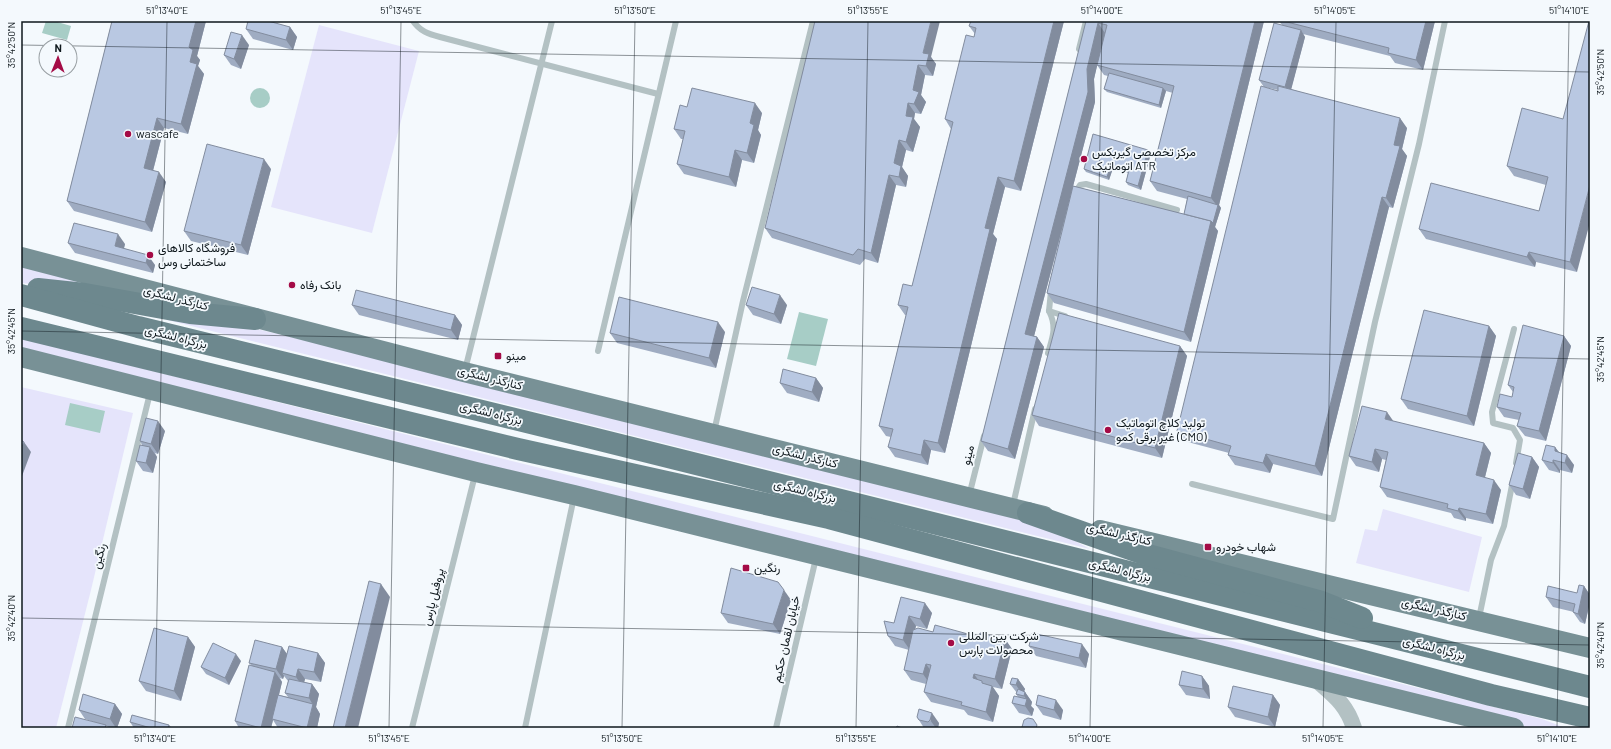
<svg xmlns="http://www.w3.org/2000/svg" width="1611" height="749" font-family="Barlow,Vazirmatn,sans-serif">
<style>
.green{fill:#e5e4fb}
.water{fill:#a7cdc6}
.lines{fill:none;stroke-linecap:round;stroke-linejoin:round}
.service{stroke:#b3c1c3;stroke-width:6}
.tertiary{stroke:#b3c1c3;stroke-width:16}
.primary{stroke:#789196;stroke-width:20}
.trunk{stroke:#6d888e;stroke-width:22}
.wall{fill:#9facc2;fill-rule:evenodd}
.shaded-wall{fill:#828c9e}
.building{fill:#b9c8e2;stroke:#828c9e}
.ticks{fill:none;stroke:#0e171c;stroke-width:1;stroke-opacity:0.45}
.poi-dot{fill:#a40b46;stroke:#f4f9fd;stroke-width:1.5}
.labels{text-anchor:middle;stroke-width:3.5;stroke-linejoin:round;paint-order:stroke}
.poi-label{font-size:12px;fill:#0e171c;stroke:#f4f9fd;text-anchor:start}
.street-label{font-size:12px;fill:#0e171c;stroke:#f4f9fd}
.neatline{fill:none;stroke:#0e171c;stroke-width:1.5}
.ticks-label{font-size:10px;text-anchor:middle;fill:#0e171c}
</style>
<rect width="100%" height="100%" fill="#f4f9fd"/>
<g class="green">
<polygon points="319,25 419,51 372,233 271,207"/>
<polygon points="21,267 91,284 62,287 21,283"/>
<polygon points="204,319 261,330 459,377 1049,527 1090,549 167,320"/>
<polygon points="21,338 1542,719 1566,728 1526,728 21,354"/>
<polygon points="21,387 133,413 91,590 56,728 21,728"/>
<polygon points="1383,509 1482,537 1469,592 1356,563 1365,529 1377,531"/>
</g>
<g class="water">
<polygon points="46,21 54,21 71,26 67,40 42,33"/>
<circle cx="260" cy="98" r="10"/>
<polygon points="799,312 828,319 816,366 787,359"/>
<polygon points="70,403 105,411 100,433 65,425"/>
</g>
<g class="lines">
<g class="service">
<path d="M 413,21 C 420,31 428,34 440,37 L 658,94"/>
<polyline points="1079,49 1086,21"/>
<polyline points="1075,193 1080,185 1086,184 1177,210"/>
<polyline points="1049,311 1051,291"/>
<polyline points="1514,329 1492,412 1493,423 1513,428 1520,440 1516,463"/>
<polyline points="598,351 676,21"/>
<path d="M 1048,353 C 1053,336 1057,327 1049,311 L 1065,316"/>
<polyline points="465,370 552,21"/>
<polyline points="714,432 743,301 813,21"/>
<polyline points="1192,484 1333,519 1375,322 1419,144 1445,21"/>
<polyline points="969,496 984,436"/>
<polyline points="1013,505 1035,409"/>
<polyline points="1479,618 1491,560 1504,526 1513,480"/>
<polyline points="68,728 150,393"/>
<polyline points="412,728 475,475"/>
<polyline points="525,728 574,497"/>
<polyline points="776,728 816,558"/>
</g>
<path class="tertiary" d="M 1314,678 C 1333,695 1346,703 1354,728"/>
<g class="primary">
<polyline points="21,257 464,372 1044,516"/>
<polyline points="21,357 476,472 574,495 1514,728"/>
<polyline points="1100,530 1590,648"/>
</g>
<g class="trunk">
<polyline points="38,289 85,294 190,313 255,319"/>
<polyline points="21,295 138,327 588,437 1590,687"/>
<polyline points="21,328 518,449 829,518 1491,695 1590,718"/>
<polyline points="1028,513 1141,553 1319,601 1362,618"/>
</g>
</g>
<g class="wall">
<polygon points="112,21 206,21 197,56 200,60 198,66 204,74 188,134 164,128 153,171 166,182 152,232 74,211 67,201"/>
<polygon points="815,21 931,57 936,64 933,76 925,75 921,95 926,102 921,114 915,113 914,119 920,127 913,152 906,150 902,167 908,176 906,187 896,185 878,263 865,259 860,265 772,238 765,228"/>
<polygon points="1064,21 1021,191 1005,187 993,234 997,239 945,453 931,450 928,465 895,457 888,447 891,437 886,436 879,426 906,315 905,315 898,305 912,286 951,129 945,119 975,34 969,26"/>
<path d="M 1086,21 L 1264,21 L 1219,205 L 1221,208 L 1215,227 L 1218,231 L 1191,342 L 1054,303 L 1047,293 L 1068,208 L 1034,336 L 1037,337 L 1044,347 L 1015,459 L 988,451 L 981,441 ZM 1097,65 L 1104,75 L 1108,76 L 1104,89 L 1107,92 L 1161,108 L 1166,91 L 1173,93 L 1150,181 L 1157,191 L 1187,199 L 1184,214 L 1073,186 L 1095,102 L 1094,79 Z"/>
<polygon points="1279,21 1435,21 1423,70 1395,63 1390,56 1303,34 1305,37 1291,89 1407,128 1402,149 1407,156 1393,208 1389,207 1322,476 1273,464 1270,473 1235,465 1228,455 1229,453 1184,441 1177,431 1278,90 1264,87 1259,80 1282,25"/>
<polygon points="290,27 297,37 293,50 253,39 246,29"/>
<polygon points="249,45 241,69 231,65 224,55"/>
<polygon points="687,107 762,113 758,130 761,135 754,163 742,160 736,187 684,174 677,164 683,139 681,139 674,129"/>
<polygon points="1563,119 1577,272 1536,262 1535,267 1426,239 1419,229 1539,211 1546,185 1514,176 1507,166"/>
<polygon points="1148,150 1151,153 1141,190 1128,185 1126,182 1128,173 1113,168 1109,180 1086,172 1084,169"/>
<polygon points="271,169 248,255 191,241 184,231"/>
<polygon points="68,243 125,244 124,248 155,265 153,273 75,253"/>
<polygon points="352,305 455,315 462,325 458,340 359,315"/>
<polygon points="746,305 787,305 781,324 753,315"/>
<polygon points="1489,326 1496,336 1474,426 1408,409 1401,399"/>
<polygon points="725,332 716,368 617,343 610,333"/>
<polygon points="1564,336 1571,346 1546,441 1525,436 1517,426 1519,420 1504,417 1497,407 1512,397 1513,392 1508,385"/>
<polygon points="1180,346 1187,356 1162,458 1039,426 1032,415"/>
<polygon points="816,378 823,388 819,402 787,393 780,383"/>
<polygon points="1392,421 1484,443 1491,453 1485,477 1501,490 1493,524 1466,518 1466,521 1454,518 1451,513 1387,497 1380,487 1386,460 1382,459 1379,472 1356,466 1349,456"/>
<polygon points="165,431 158,454 155,453 157,457 153,473 143,471 136,461 142,445 140,441"/>
<polygon points="1555,447 1559,452 1574,465 1572,473 1560,470 1560,473 1549,470 1542,460"/>
<polygon points="1532,457 1539,467 1530,499 1516,495 1509,485"/>
<polygon points="1584,586 1590,595 1590,602 1585,624 1580,622 1573,612 1574,612 1553,607 1546,597 1577,593"/>
<polygon points="901,597 932,613 927,629 916,626 915,629 933,632 1005,639 1012,649 1002,689 993,687 999,696 993,722 968,715 964,710 931,702 924,692 926,684 911,680 904,670 909,650 895,646 888,636 894,623"/>
<polygon points="791,600 780,634 728,623 721,613"/>
<polygon points="188,637 195,647 181,701 146,691 139,681"/>
<polygon points="1029,646 1089,654 1086,668 1036,656"/>
<path d="M 282,647 L 287,654 L 318,653 L 325,663 L 321,682 L 305,679 L 304,682 L 312,684 L 319,694 L 316,707 L 320,714 L 317,728 L 278,728 L 273,720 L 271,728 L 239,728 L 235,721 L 252,666 L 249,663 ZM 284,676 L 288,681 L 285,693 L 288,697 L 279,695 L 282,682 L 280,678 L 283,679 Z"/>
<polygon points="241,661 229,685 206,674 201,667"/>
<polygon points="1202,676 1209,686 1210,699 1186,695 1179,685"/>
<polygon points="1018,679 1025,689 1024,691 1025,692 1032,702 1031,706 1034,709 1032,716 1019,713 1012,703 1018,697 1016,694 1017,693 1010,684"/>
<polygon points="1273,695 1280,705 1275,727 1235,717 1228,707"/>
<polygon points="115,704 122,714 117,728 112,728 85,719 79,710"/>
<polygon points="1036,705 1063,710 1061,720 1043,715"/>
<polygon points="917,717 939,723 938,728 924,728"/>
<polygon points="130,722 169,725 172,728 134,728"/>
</g>
<g class="shaded-wall">
<polygon points="196,21 206,21 197,56 200,60 198,66 204,74 188,134 181,124 190,62 189,47"/>
<polygon points="931,21 940,21 931,57 936,64 933,76 926,66 923,53"/>
<polygon points="1054,21 1064,21 1021,191 1014,181"/>
<polygon points="1255,21 1264,21 1219,205 1221,208 1215,227 1218,231 1191,342 1184,332 1211,221 1218,207 1211,198"/>
<polygon points="1426,21 1435,21 1423,70 1416,60"/>
<polygon points="1098,23 1105,33 1094,79 1095,102 1032,344 1025,334 1087,69"/>
<polygon points="290,27 297,37 293,50 286,40"/>
<polygon points="1301,30 1305,37 1290,94 1285,87"/>
<polygon points="242,35 249,45 241,69 234,59"/>
<polygon points="918,65 925,75 921,95 926,102 921,114 914,104 913,90"/>
<polygon points="1163,88 1166,91 1161,108 1159,105"/>
<polygon points="755,103 762,113 758,130 761,135 754,163 747,153 750,123"/>
<polygon points="908,103 915,113 914,119 920,127 913,152 906,142 906,116"/>
<polygon points="157,118 164,128 151,178 144,168"/>
<polygon points="1400,118 1407,128 1402,149 1407,156 1393,208 1386,198 1394,145"/>
<polygon points="899,140 906,150 902,167 908,176 906,187 899,177 894,163"/>
<polygon points="735,150 742,160 736,187 729,177"/>
<polygon points="1148,150 1151,153 1141,190 1138,186"/>
<polygon points="264,159 271,169 248,255 241,245"/>
<polygon points="1111,165 1113,168 1109,180 1107,177"/>
<polygon points="159,172 166,182 152,232 145,222"/>
<polygon points="889,175 896,185 878,263 871,253"/>
<polygon points="998,177 1005,187 993,234 997,239 945,453 938,443 985,228"/>
<polygon points="1590,185 1590,222 1577,272 1570,262"/>
<polygon points="1382,197 1389,207 1322,476 1315,466"/>
<polygon points="118,234 125,244 122,256 115,246"/>
<polygon points="1529,252 1536,262 1535,267 1527,257"/>
<polygon points="148,255 155,265 153,273 146,263"/>
<polygon points="780,295 787,305 781,324 774,314"/>
<polygon points="455,315 462,325 458,340 451,330"/>
<polygon points="718,322 725,332 716,368 709,358"/>
<polygon points="1489,326 1496,336 1474,426 1467,416"/>
<polygon points="1564,336 1571,346 1546,441 1539,431"/>
<polygon points="1037,337 1044,347 1015,459 1008,449"/>
<polygon points="1180,346 1187,356 1162,458 1155,448"/>
<polygon points="816,378 823,388 819,402 812,392"/>
<polygon points="1387,412 1394,422 1385,419"/>
<polygon points="158,421 165,431 158,454 151,444"/>
<polygon points="924,440 931,450 928,465 921,455"/>
<polygon points="24,442 31,452 22,476 21,449"/>
<polygon points="1484,443 1491,453 1483,485 1476,475"/>
<polygon points="150,447 157,457 153,473 146,463"/>
<polygon points="1555,447 1562,457 1555,451"/>
<polygon points="1375,449 1382,459 1379,472 1372,462"/>
<polygon points="1266,454 1273,464 1270,473 1263,463"/>
<polygon points="1567,455 1574,465 1572,473 1565,463"/>
<polygon points="1532,457 1539,467 1530,499 1523,489"/>
<polygon points="1553,460 1560,470 1560,473 1553,463"/>
<polygon points="1494,480 1501,490 1493,524 1486,514"/>
<polygon points="1459,508 1466,518 1466,521 1458,511"/>
<polygon points="381,584 390,597 358,728 345,728"/>
<polygon points="1584,586 1590,595 1590,602 1585,624 1578,614"/>
<polygon points="784,590 791,600 780,634 773,624"/>
<polygon points="925,603 932,613 927,629 920,619"/>
<polygon points="909,616 916,626 910,650 903,640"/>
<polygon points="188,637 195,647 181,701 174,691"/>
<polygon points="1005,639 1012,649 1002,689 995,679"/>
<polygon points="1082,644 1089,654 1086,668 1079,658"/>
<polygon points="282,647 289,657 282,673 284,676 283,679 276,669"/>
<polygon points="318,653 325,663 321,682 314,672"/>
<polygon points="236,654 241,661 229,685 225,678"/>
<polygon points="926,664 933,674 930,684 923,674"/>
<polygon points="298,669 305,679 303,687 296,677"/>
<polygon points="275,672 282,682 273,719 272,719 273,720 271,728 261,728"/>
<polygon points="974,674 981,684 973,678"/>
<polygon points="1202,676 1209,686 1210,699 1203,689"/>
<polygon points="1018,679 1025,689 1023,695 1016,685"/>
<polygon points="312,684 319,694 316,707 320,714 317,728 307,728 313,705 309,698"/>
<polygon points="992,686 999,696 993,722 986,712"/>
<polygon points="1025,692 1032,702 1031,706 1034,709 1032,716 1025,706 1027,700 1024,696"/>
<polygon points="1273,695 1280,705 1275,727 1268,717"/>
<polygon points="1056,700 1063,710 1061,720 1054,710"/>
<polygon points="115,704 122,714 117,728 116,728 110,719"/>
<polygon points="932,713 939,723 938,728 936,728 930,720"/>
</g>
<g class="building">
<polygon points="112,21 196,21 189,47 193,50 190,62 197,64 181,124 157,118 144,168 159,172 145,222 67,201"/>
<polygon points="248,21 268,21 290,27 286,40 246,29"/>
<polygon points="815,21 931,21 923,53 929,54 926,66 918,65 913,90 919,92 914,104 908,103 906,116 913,117 906,142 899,140 894,163 901,166 899,177 889,175 871,253 858,249 853,255 765,228"/>
<polygon points="971,21 1054,21 1014,181 998,177 985,228 990,229 938,443 924,440 921,455 888,447 893,429 879,426 908,307 898,305 903,284 912,286 953,122 945,119 966,35 974,37 976,28 969,26"/>
<polygon points="1086,21 1255,21 1211,198 1150,181 1174,86 1097,65 1107,25 1098,23 1087,69 1088,92 1025,334 1037,337 1008,449 981,441"/>
<polygon points="1283,21 1426,21 1416,60 1388,53 1389,48"/>
<polygon points="1589,21 1590,21 1590,185 1570,262 1529,252 1527,257 1419,229 1431,183 1539,211 1548,177 1507,166 1522,108 1563,119"/>
<polygon points="1274,23 1301,30 1285,87 1259,80"/>
<polygon points="231,32 242,35 234,59 224,55"/>
<polygon points="1109,73 1163,88 1159,105 1104,89"/>
<polygon points="1261,86 1278,91 1278,86 1400,118 1394,145 1400,146 1386,198 1382,197 1315,466 1266,454 1263,463 1228,455 1231,446 1177,431"/>
<polygon points="692,88 755,103 750,123 754,125 747,153 735,150 729,177 677,164 685,131 674,129 680,105 687,107"/>
<polygon points="1093,134 1148,150 1138,186 1126,182 1129,170 1111,165 1107,177 1084,169"/>
<polygon points="207,144 264,159 241,245 184,231"/>
<polygon points="1073,186 1211,221 1184,332 1047,293"/>
<polygon points="1188,196 1218,205 1213,223 1211,221 1184,214"/>
<polygon points="74,223 118,234 115,246 148,255 146,263 68,243"/>
<polygon points="752,287 780,295 774,314 746,305"/>
<polygon points="356,290 455,315 451,330 352,305"/>
<polygon points="619,297 718,322 709,358 610,333"/>
<polygon points="1424,310 1489,326 1467,416 1401,399"/>
<polygon points="1059,313 1180,346 1155,448 1032,415"/>
<polygon points="1523,325 1564,336 1539,431 1517,426 1521,413 1497,407 1500,394 1512,397 1514,387 1508,385"/>
<polygon points="783,369 816,378 812,392 780,383"/>
<polygon points="1362,406 1387,412 1385,419 1484,443 1476,475 1494,480 1486,514 1459,508 1458,511 1447,508 1448,504 1380,487 1388,452 1375,449 1372,462 1349,456"/>
<polygon points="146,418 158,421 151,444 140,441"/>
<polygon points="21,440 24,442 21,449"/>
<polygon points="140,445 150,447 146,463 136,461"/>
<polygon points="1546,445 1555,447 1555,451 1567,455 1565,463 1553,460 1553,463 1542,460"/>
<polygon points="1518,453 1532,457 1523,489 1509,485"/>
<polygon points="731,568 778,582 784,590 773,624 721,613"/>
<polygon points="369,581 381,584 345,728 333,728"/>
<polygon points="1579,585 1584,586 1578,614 1573,612 1575,604 1546,597 1548,586 1577,593"/>
<polygon points="901,597 925,603 920,619 909,616 903,640 888,636 884,621 894,623"/>
<polygon points="935,625 979,637 980,633 1005,639 995,679 974,674 973,678 982,681 982,683 992,686 986,712 961,705 962,702 924,692 931,665 926,664 923,674 904,670 913,630 918,628 933,632"/>
<polygon points="154,628 188,637 174,691 139,681"/>
<polygon points="1032,633 1082,644 1079,658 1029,646"/>
<polygon points="255,640 282,647 276,669 249,663"/>
<polygon points="213,643 236,654 225,678 201,667"/>
<polygon points="289,646 318,653 314,672 298,669 296,677 282,673"/>
<polygon points="249,665 275,672 261,728 235,721"/>
<polygon points="1182,671 1202,676 1203,689 1179,685"/>
<polygon points="1012,678 1018,679 1016,685 1010,684"/>
<polygon points="289,679 312,684 309,698 285,693"/>
<polygon points="1233,686 1273,695 1268,717 1228,707"/>
<polygon points="1018,689 1025,692 1024,696 1016,694"/>
<polygon points="83,694 115,704 110,719 79,710"/>
<polygon points="278,695 313,704 307,728 272,719"/>
<polygon points="1038,695 1056,700 1054,710 1036,705"/>
<polygon points="1014,696 1027,699 1025,706 1012,703"/>
<polygon points="919,709 932,713 930,720 928,722 919,720 917,717"/>
<polygon points="132,715 169,725 168,728 151,728 130,722"/>
<polygon points="75,717 106,725 105,728 72,728"/>
<polygon points="1028,718 1033,719 1037,725 1036,728 1023,728 1022,727 1024,720"/>
<polygon points="897,726 902,728 896,728"/>
</g>
<path class="ticks" d="M 21,45 L 1590,72M 21,331 L 1590,359M 21,618 L 1590,645M 155,728 L 167,21M 389,728 L 401,21M 622,728 L 635,21M 856,728 L 868,21M 1090,728 L 1102,21M 1323,728 L 1336,21M 1557,728 L 1569,21"/>
<g class="poi-dot">
<circle cx="128" cy="134" r="4"/>
<circle cx="1084" cy="159" r="4"/>
<circle cx="150" cy="255" r="4"/>
<circle cx="292" cy="285" r="4"/>
<rect x="494" y="352" width="8" height="8" rx="2"/>
<circle cx="1108" cy="430" r="4"/>
<rect x="1204" y="543" width="8" height="8" rx="2"/>
<rect x="742" y="564" width="8" height="8" rx="2"/>
<circle cx="951" cy="643" r="4"/>
</g>
<g class="labels">
<g class="poi-label">
<text x="136" y="138">wascafe</text>
<text x="1092" y="156">مرکز تخصصی گیربکس<tspan x="1092" dy="14">اتوماتیک ATR</tspan></text>
<text x="158" y="252">فروشگاه کالاهای<tspan x="158" dy="14">ساختمانی وس</tspan></text>
<text x="300" y="289">بانک رفاه</text>
<text x="506" y="360">مینو</text>
<text x="1116" y="427">تولید کلاچ اتوماتیک<tspan x="1116" dy="14">غیر برقی کمو (CMO)</tspan></text>
<text x="1216" y="551">شهاب خودرو</text>
<text x="754" y="572">رنگین</text>
<text x="959" y="640">شرکت بین المللی<tspan x="959" dy="14">محصولات پارس</tspan></text>
</g>
<g class="street-label">
<text transform="translate(176 298) rotate(15)" y="4">کنارگذر لشگری</text>
<text transform="translate(176 337) rotate(14)" y="4">بزرگراه لشگری</text>
<text transform="translate(490 378) rotate(14)" y="4">کنارگذر لشگری</text>
<text transform="translate(491 413) rotate(14)" y="4">بزرگراه لشگری</text>
<text transform="translate(968 455) rotate(-76)" y="4">مینو</text>
<text transform="translate(805 456) rotate(14)" y="4">کنارگذر لشگری</text>
<text transform="translate(805 491) rotate(14)" y="4">بزرگراه لشگری</text>
<text transform="translate(1119 534) rotate(13)" y="4">کنارگذر لشگری</text>
<text transform="translate(99 556) rotate(-76)" y="4">رنگین</text>
<text transform="translate(1120 570) rotate(14)" y="4">بزرگراه لشگری</text>
<text transform="translate(433 597) rotate(-76)" y="4">پروفیل پارس</text>
<text transform="translate(1434 609) rotate(13)" y="4">کنارگذر لشگری</text>
<text transform="translate(786 639) rotate(-77)" y="4">خیابان لقمان حکیم</text>
<text transform="translate(1434 648) rotate(14)" y="4">بزرگراه لشگری</text>
</g>
</g>
<rect width="1611" height="749" fill="none" stroke="#f4f9fd" stroke-width="44"/>
<g transform="translate(58 58) rotate(1)"><circle r="19" fill="#f4f9fd" stroke="#989fa3"/>
<path d="M0-3L7 15L0 10L-7 15Z" fill="#a40b46"/>
<text y="-6" font-size="11" font-weight="bold" text-anchor="middle" fill="#0e171c">N</text>
</g>
<rect x="22" y="22" width="1567" height="705" class="neatline"/>
<g class="ticks-label">
<text x="167" y="14">51°13'40"E</text>
<text x="401" y="14">51°13'45"E</text>
<text x="635" y="14">51°13'50"E</text>
<text x="868" y="14">51°13'55"E</text>
<text x="1102" y="14">51°14'00"E</text>
<text x="1335" y="14">51°14'05"E</text>
<text x="1569" y="14">51°14'10"E</text>
<text transform="translate(11 45) rotate(-90)" y="4">35°42'50"N</text>
<text transform="translate(1600 72) rotate(-90)" y="4">35°42'50"N</text>
<text transform="translate(11 331) rotate(-90)" y="4">35°42'45"N</text>
<text transform="translate(1600 359) rotate(-90)" y="4">35°42'45"N</text>
<text transform="translate(11 618) rotate(-90)" y="4">35°42'40"N</text>
<text transform="translate(1600 645) rotate(-90)" y="4">35°42'40"N</text>
<text x="155" y="742">51°13'40"E</text>
<text x="389" y="742">51°13'45"E</text>
<text x="622" y="742">51°13'50"E</text>
<text x="856" y="742">51°13'55"E</text>
<text x="1090" y="742">51°14'00"E</text>
<text x="1323" y="742">51°14'05"E</text>
<text x="1557" y="742">51°14'10"E</text>
</g>
</svg>
